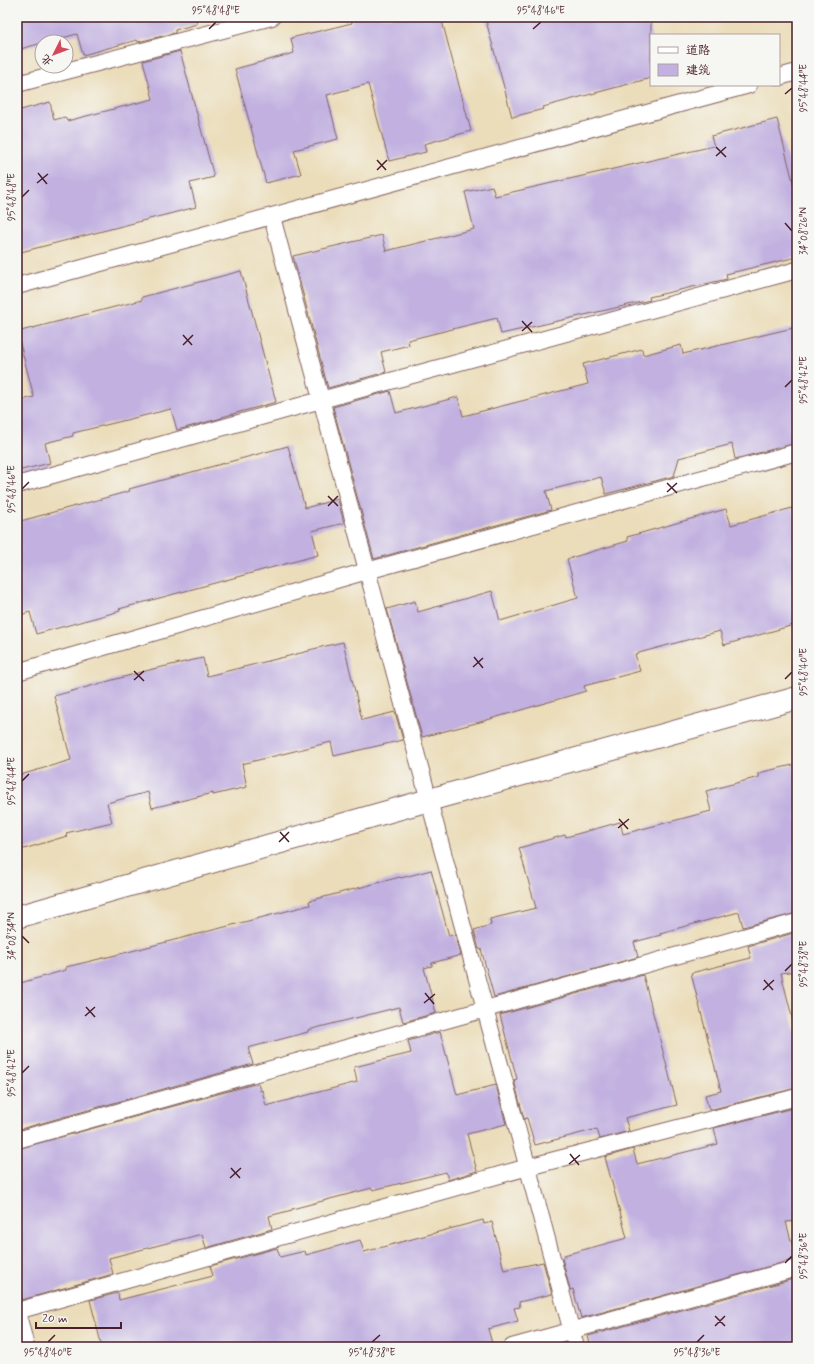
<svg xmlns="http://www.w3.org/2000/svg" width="814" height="1364" font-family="Mynerve,'LXGW WenKai TC',sans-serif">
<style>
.building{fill:#c1b0e0}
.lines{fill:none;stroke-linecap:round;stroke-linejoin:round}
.lane-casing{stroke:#82625d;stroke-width:18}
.street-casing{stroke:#82625d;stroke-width:24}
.lane{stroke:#fff;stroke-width:16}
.street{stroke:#fff;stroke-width:22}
.ticks{fill:none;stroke:#4a1f2b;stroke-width:1.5}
.neatline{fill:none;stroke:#4a1f2b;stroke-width:1.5}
.ticks-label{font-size:10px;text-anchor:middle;fill:#4a1f2b}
</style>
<rect width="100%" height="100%" fill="#f6f6f2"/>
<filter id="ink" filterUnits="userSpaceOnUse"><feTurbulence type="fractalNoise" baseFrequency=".025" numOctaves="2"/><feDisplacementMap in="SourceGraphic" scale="8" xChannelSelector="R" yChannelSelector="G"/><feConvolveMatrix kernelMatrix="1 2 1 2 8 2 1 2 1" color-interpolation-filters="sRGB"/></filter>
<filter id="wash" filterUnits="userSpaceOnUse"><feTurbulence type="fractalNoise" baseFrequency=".012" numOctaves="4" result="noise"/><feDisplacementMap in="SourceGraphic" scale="16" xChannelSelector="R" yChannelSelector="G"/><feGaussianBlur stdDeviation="0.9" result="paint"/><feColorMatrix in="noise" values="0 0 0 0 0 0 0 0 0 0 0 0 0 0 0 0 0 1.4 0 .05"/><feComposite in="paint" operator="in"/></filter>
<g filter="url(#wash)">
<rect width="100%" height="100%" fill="#ebddba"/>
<g id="blocks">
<g class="building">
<polygon points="17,17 196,17 197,24 175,30 175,33 138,42 137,40 83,55 77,34 47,42 42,42 42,43 17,50"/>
<polygon points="351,17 441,17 471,131 424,144 426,152 389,161 368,84 327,95 338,139 294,150 301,174 266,183 235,69 294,53 291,38 352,23"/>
<polygon points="485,17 651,17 651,78 543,107 544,109 512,117"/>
<polygon points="180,51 214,177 190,183 196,207 17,253 17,111 50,102 54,120 65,117 67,121 153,99 143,61"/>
<polygon points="777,119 797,197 797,257 726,274 727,279 649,297 650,300 501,334 497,318 408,340 409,345 381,352 386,372 328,388 293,256 382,235 386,251 474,229 465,192 492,186 495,196 714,146 711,136"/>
<polygon points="241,271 276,402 222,417 222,418 177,430 171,409 73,433 73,436 45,443 50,463 17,471 17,401 34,397 17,332 142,300 142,297"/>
<polygon points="797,327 797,443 735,459 732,444 679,458 674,476 606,494 601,477 546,491 551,510 374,559 333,407 390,391 396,413 458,397 463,416 588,384 583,364 642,349 643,355 681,345 683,354"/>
<polygon points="288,446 305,508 338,499 344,523 312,531 318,555 119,609 120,611 36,634 30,612 17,616 17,522 130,491 129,489"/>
<polygon points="792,508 797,526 797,624 724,645 720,631 635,654 640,671 584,686 586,691 480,722 422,737 387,609 415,601 418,612 492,591 500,621 578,598 567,559 628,541 627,537 726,509 731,525"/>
<polygon points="343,642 362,720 395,712 403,740 334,756 331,742 242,764 247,787 213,795 213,793 152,808 148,792 107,803 112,822 66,833 67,836 17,851 17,776 71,760 54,696 153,669 203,658 207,676 309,651 309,650"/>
<polygon points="797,764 797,913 743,927 739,912 660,933 661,935 634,942 638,957 494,997 481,949 479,949 474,930 491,925 490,919 536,908 519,848 565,835 566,837 620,822 623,834 711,811 706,791 759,777 758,773"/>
<polygon points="431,870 449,936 455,934 461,955 432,963 432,966 424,968 436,1013 403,1022 399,1007 308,1030 308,1032 248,1048 253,1064 17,1130 17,984 66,970 66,967 120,954 310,905 309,901 400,877 401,878"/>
<polygon points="797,932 797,971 781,973 797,1037 797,1088 709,1110 705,1095 721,1091 691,973 751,958 748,946"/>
<polygon points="643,975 677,1105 625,1118 629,1131 600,1139 597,1129 535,1145 527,1118 524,1119 514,1080 517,1079 500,1015"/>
<polygon points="440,1032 457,1095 496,1085 506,1124 467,1134 477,1171 448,1180 446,1172 373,1190 372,1188 292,1209 292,1210 269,1216 272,1229 206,1248 202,1234 109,1258 113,1274 22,1300 17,1280 17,1149 258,1083 260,1091 262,1090 266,1106 357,1082 354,1067 411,1053 408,1041"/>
<polygon points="797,1107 797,1221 786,1222 796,1259 581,1318 573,1289 570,1290 562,1258 565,1257 564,1255 627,1238 605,1157 633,1149 637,1164 718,1144 714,1128"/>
<polygon points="483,1220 484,1224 492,1222 504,1270 543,1262 552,1294 519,1302 520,1307 514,1308 518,1321 488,1329 493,1347 102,1347 90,1300 118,1293 119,1300 213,1276 210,1266 277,1248 280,1257 305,1251 306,1255 360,1240 364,1252"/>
<polygon points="797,1278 797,1347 591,1347 588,1336"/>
</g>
</g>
</g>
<g filter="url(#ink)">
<use href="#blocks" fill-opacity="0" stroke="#82625d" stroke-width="1"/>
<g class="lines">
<g class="lane-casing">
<g id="lane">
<polyline points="779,77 797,72"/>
<polyline points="17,84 272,17"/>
<polyline points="272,217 576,1347"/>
<polyline points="17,286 749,85"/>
<polyline points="17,485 321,400 797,270"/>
<polyline points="17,672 367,571 797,452"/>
<polyline points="17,1140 797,922"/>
<polyline points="17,1311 528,1167 797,1097"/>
<polyline points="512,1347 797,1268"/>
</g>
</g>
<g class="street-casing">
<g id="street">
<polyline points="17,917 429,800 797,698"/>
<polyline points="17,1323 23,1347"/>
</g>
</g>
<use href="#lane" class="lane"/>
<use href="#street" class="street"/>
</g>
</g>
<path class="ticks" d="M 209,29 L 216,22M 533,29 L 541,22M 785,94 L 792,88M 716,147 L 726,157M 716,156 L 726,147M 377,160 L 386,170M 377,170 L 387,160M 38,173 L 47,184M 37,183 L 48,174M 22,197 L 29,190M 785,223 L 792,231M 522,321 L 532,332M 522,331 L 532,322M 183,335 L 192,345M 183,345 L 193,335M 785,387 L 792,380M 667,483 L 677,493M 22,489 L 29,482M 667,492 L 677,483M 328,496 L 338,506M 328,506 L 338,496M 474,657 L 483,668M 473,667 L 483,658M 134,671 L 144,681M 785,679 L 792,672M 134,680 L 144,671M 22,781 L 29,774M 619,819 L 628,829M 618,828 L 629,819M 280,832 L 289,842M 279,842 L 289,832M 22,936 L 29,943M 785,971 L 792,964M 764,980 L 773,990M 763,990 L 774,980M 425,993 L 434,1004M 424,1003 L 435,994M 86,1007 L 95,1017M 85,1016 L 95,1007M 22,1073 L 29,1066M 570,1154 L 579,1165M 569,1164 L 580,1155M 231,1168 L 240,1178M 230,1178 L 241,1168M 785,1263 L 792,1256M 715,1316 L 725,1326M 715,1326 L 725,1316M 48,1342 L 55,1335M 372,1342 L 380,1335M 697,1342 L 704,1335"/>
<rect width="814" height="1364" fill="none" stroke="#f6f6f2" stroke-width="44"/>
<rect x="650" y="34" width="130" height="52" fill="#f6f6f2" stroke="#b1a0a2"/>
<rect x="658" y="47" width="20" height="6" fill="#ffffff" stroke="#b1a0a2"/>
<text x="686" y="54" font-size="12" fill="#4a1f2b">道路</text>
<rect x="658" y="64" width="20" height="12" fill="#c1b0e0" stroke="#b1a0a2"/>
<text x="686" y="74" font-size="12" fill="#4a1f2b">建筑</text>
<g transform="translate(54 54) rotate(228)"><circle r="19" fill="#f6f6f2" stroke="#b1a0a2"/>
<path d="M0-3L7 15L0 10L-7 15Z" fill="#d1495b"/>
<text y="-6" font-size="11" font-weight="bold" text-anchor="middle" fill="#4a1f2b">北</text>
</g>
<path d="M36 1322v6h85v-6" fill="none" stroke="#4a1f2b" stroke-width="2"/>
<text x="42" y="1322" font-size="12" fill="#4a1f2b" stroke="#f6f6f2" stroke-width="3" paint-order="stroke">20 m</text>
<rect x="22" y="22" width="770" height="1320" class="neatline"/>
<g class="ticks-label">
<text x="216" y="14">95°48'48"E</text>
<text x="541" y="14">95°48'46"E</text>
<text transform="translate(803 88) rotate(-90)" y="4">95°48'44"E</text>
<text transform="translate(11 197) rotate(-90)" y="4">95°48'48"E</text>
<text transform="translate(803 231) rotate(-90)" y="4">34°08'26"N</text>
<text transform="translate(803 380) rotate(-90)" y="4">95°48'42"E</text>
<text transform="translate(11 489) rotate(-90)" y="4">95°48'46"E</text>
<text transform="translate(803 672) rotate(-90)" y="4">95°48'40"E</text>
<text transform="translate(11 781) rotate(-90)" y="4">95°48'44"E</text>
<text transform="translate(11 936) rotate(-90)" y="4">34°08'34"N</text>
<text transform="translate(803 964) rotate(-90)" y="4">95°48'38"E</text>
<text transform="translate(11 1073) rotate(-90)" y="4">95°48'42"E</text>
<text transform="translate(803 1256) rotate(-90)" y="4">95°48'36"E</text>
<text x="48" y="1356">95°48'40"E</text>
<text x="372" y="1356">95°48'38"E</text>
<text x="697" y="1356">95°48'36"E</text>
</g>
</svg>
